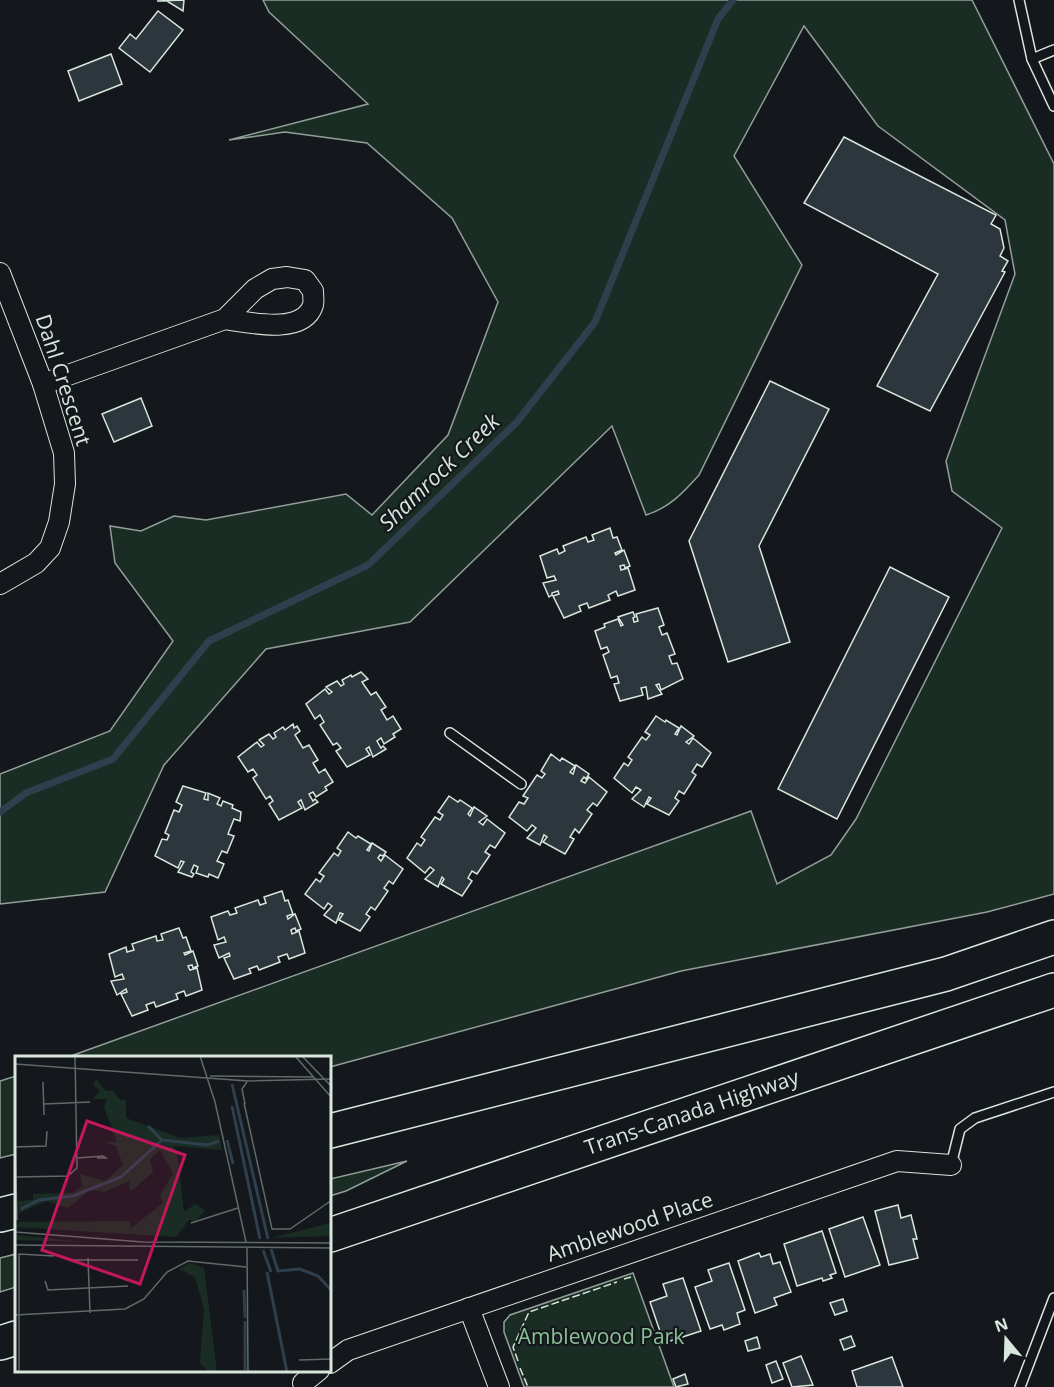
<svg xmlns="http://www.w3.org/2000/svg" width="1054" height="1387" font-family="'Open Sans',sans-serif">
<style>
.green{fill:#1a2d24;stroke:#939e99;stroke-width:1.5}
.lines{fill:none;stroke-linecap:round;stroke-linejoin:round}
.stream{stroke:#2f3f4d;stroke-width:7}
.building{fill:#2c363c;stroke:#d8e6dc;stroke-width:1.5}
.lane-casing{stroke:#d8e6dc;stroke-width:12}
.street-casing{stroke:#d8e6dc;stroke-width:22}
.highway-casing{stroke:#d8e6dc;stroke-width:36}
.lane{stroke:#14181c;stroke-width:9}
.street{stroke:#14181c;stroke-width:20}
.highway{stroke:#14181c;stroke-width:33}
.fence{stroke:#d8e6dc;stroke-width:1.5;stroke-dasharray:8 3;stroke-linecap:butt}
.labels{text-anchor:middle;stroke-width:4.5;stroke-linejoin:round;paint-order:stroke}
.street-label{font-size:21px;fill:#d8e6dc;stroke:#14181c}
.park-label{font-size:21px;fill:#8ac095;stroke:#14181c}
.water-label{font-size:22px;font-style:italic;fill:#d8e6dc;stroke:#14181c}
.inset-river{fill:none;stroke:#2f3f4d;stroke-width:3}
.inset-road{fill:none;stroke:#626a69;stroke-width:1.5}
.view{fill:#c2185b;fill-opacity:0.15;stroke:#c2185b;stroke-width:3}
.inset-edge{fill:none;stroke:#d8e6dc;stroke-width:3}
</style>
<rect width="100%" height="100%" fill="#14181c"/>
<g class="green">
<path d="M 263,0 L 972,0 L 1054,164 L 1054,894 L 987,912 L 681,971 L 330,1067 L 330,1057 L 68,1057 L 751,811 L 777,884 L 831,855 L 856,819 L 1002,528 L 952,491 L 946,461 L 1015,274 L 1005,220 L 878,126 L 804,26 L 734,156 L 802,265 L 699,475 C 683,493 669,508 646,515 L 612,426 L 410,622 L 266,649 L 164,765 L 105,892 L 0,904 L 0,774 L 110,731 L 173,641 L 115,563 L 110,526 L 141,531 L 174,516 L 206,520 L 346,494 L 372,515 L 448,435 L 498,302 L 452,218 L 367,143 L 285,132 L 229,140 L 368,104 L 269,12 Z"/>
<polygon points="16,1076 16,1154 0,1158 0,1081"/>
<polygon points="407,1161 346,1191 330,1196 330,1179"/>
<polygon points="16,1254 16,1287 0,1292 0,1258"/>
<polygon points="633,1273 674,1387 524,1387 504,1332 504,1322 510,1315"/>
</g>
<g class="lines">
<polyline class="stream" points="0,812 26,793 113,759 209,641 368,565 517,422 595,322 718,19 733,0"/>
</g>
<g class="building">
<polygon points="184,0 183,11 167,1 157,1"/>
<polygon points="158,11 183,30 150,72 119,48 130,34 136,39"/>
<polygon points="111,54 122,84 79,101 68,71"/>
<polygon points="844,137 996,215 991,224 1000,229 1004,248 1000,256 1008,261 1002,271 1005,272 930,411 877,386 938,274 804,203"/>
<polygon points="770,381 829,409 759,546 790,642 728,662 689,541"/>
<polygon points="141,398 152,426 114,442 102,414"/>
<polygon points="610,528 613,538 617,537 622,550 615,553 616,555 624,550 630,566 625,568 624,565 620,566 621,570 628,568 635,590 618,596 616,591 608,595 610,600 589,608 587,603 579,606 581,611 564,618 553,596 559,594 558,591 552,593 552,595 549,597 543,583 556,580 554,576 547,578 540,556 557,549 559,554 565,551 563,546 586,537 588,542 594,540 592,535"/>
<polygon points="890,567 949,597 837,819 778,789"/>
<polygon points="658,608 664,625 659,627 662,635 667,633 675,654 669,656 672,664 677,663 683,679 661,690 659,684 656,685 662,694 648,699 646,687 641,688 643,695 620,701 614,684 619,683 617,676 611,678 603,655 609,652 607,647 601,649 595,631 605,627 604,624 618,619 621,626 623,625 618,617 633,612 635,617 633,618 634,622 638,621 636,614"/>
<polygon points="361,672 368,679 362,682 371,695 376,692 386,707 381,710 387,720 393,716 401,729 393,734 395,737 384,744 381,738 377,741 381,748 383,746 386,749 373,757 369,747 366,749 370,755 347,767 336,751 341,748 337,743 333,745 320,725 324,722 320,715 315,719 306,704 325,689 329,694 332,692 326,687 337,681 341,686 344,684 342,680 351,675 352,677"/>
<polygon points="656,716 665,722 666,720 679,728 675,734 677,735 681,726 694,736 686,742 689,744 693,738 711,753 702,767 697,764 692,772 696,775 684,794 679,791 675,798 679,801 669,815 647,804 651,798 649,797 644,807 632,799 641,790 636,787 632,793 614,778 624,763 628,766 632,760 628,757 642,737 646,740 650,735 645,732"/>
<polygon points="293,724 294,728 297,726 300,731 295,735 303,748 309,745 318,760 313,763 319,773 325,769 333,782 325,787 327,790 316,797 313,792 309,794 313,801 315,799 318,802 305,810 301,800 298,802 302,808 279,820 269,804 273,801 270,796 266,799 253,778 257,775 253,769 248,772 238,757 257,742 261,747 264,745 259,740 269,734 273,739 276,737 274,733 283,727 285,730"/>
<polygon points="551,754 560,761 562,758 575,766 570,772 573,774 576,765 589,774 586,779 584,777 581,781 585,783 589,777 607,792 597,806 593,803 587,810 592,814 579,833 575,829 570,837 574,839 565,854 543,842 547,837 544,835 540,845 527,838 536,828 532,825 527,831 509,817 519,802 524,804 528,798 523,796 537,775 542,778 545,774 541,771"/>
<polygon points="183,786 206,793 204,799 208,800 208,793 220,798 217,804 221,806 223,801 233,805 232,808 241,812 240,821 234,819 228,834 234,836 227,853 222,851 217,861 224,864 218,878 209,874 208,877 196,873 198,867 194,865 191,872 194,874 192,877 178,872 184,862 181,861 178,868 155,856 162,839 167,840 169,835 165,833 174,810 179,812 182,805 176,802"/>
<polygon points="449,796 458,802 460,800 472,808 468,814 470,816 474,807 487,816 479,822 483,825 487,819 505,833 495,848 490,845 485,852 490,855 477,874 472,871 468,878 472,881 462,896 441,884 444,879 442,877 438,887 425,879 434,870 430,867 425,873 407,858 417,843 421,846 425,840 421,837 435,817 440,820 443,815 438,812"/>
<polygon points="348,832 356,838 358,836 371,844 367,850 369,851 372,843 386,852 383,856 380,855 378,858 381,861 385,855 403,869 393,884 389,881 384,888 388,891 375,910 371,907 366,914 370,917 360,931 339,920 343,914 340,913 336,923 324,915 332,906 328,903 324,909 305,894 316,879 320,882 324,876 319,873 334,853 338,856 341,851 337,848"/>
<polygon points="282,891 285,901 288,900 293,914 287,916 288,919 295,914 301,929 296,931 295,928 291,930 292,934 299,931 305,953 289,959 287,954 278,957 280,962 259,970 257,966 249,969 251,973 234,979 224,958 230,956 229,953 219,958 214,945 226,942 224,937 218,940 211,917 228,911 230,915 237,913 235,908 258,900 260,905 266,903 264,897"/>
<polygon points="179,928 183,938 186,937 191,951 184,953 185,955 193,951 198,966 193,968 192,965 188,966 190,970 197,968 202,990 186,996 184,991 176,994 178,999 156,1007 154,1002 146,1005 148,1010 132,1016 121,994 127,992 126,989 117,995 111,981 124,979 122,974 115,977 109,954 126,947 127,952 134,950 132,944 156,936 157,941 163,940 161,934"/>
<polygon points="898,1205 901,1218 911,1215 917,1239 913,1239 918,1258 889,1265 875,1211"/>
<polygon points="863,1217 880,1265 845,1277 829,1229"/>
<polygon points="822,1231 836,1273 830,1275 832,1278 823,1281 822,1278 797,1286 784,1244"/>
<polygon points="759,1253 761,1257 770,1254 773,1264 780,1262 791,1292 774,1298 777,1305 755,1313 738,1261"/>
<polygon points="729,1263 745,1310 737,1313 740,1324 724,1330 722,1325 710,1329 695,1287 712,1281 708,1270"/>
<polygon points="683,1278 701,1331 664,1343 650,1302 667,1296 663,1284"/>
<polygon points="843,1299 847,1311 835,1315 830,1303"/>
<polygon points="851,1336 855,1346 844,1350 840,1340"/>
<polygon points="757,1337 760,1348 748,1351 745,1341"/>
<polygon points="801,1356 813,1385 792,1387 783,1363"/>
<polygon points="892,1357 903,1387 857,1387 852,1371"/>
<polygon points="776,1361 783,1379 772,1383 766,1365"/>
<polygon points="685,1374 688,1384 676,1387 673,1379"/>
</g>
<g class="lines">
<g class="lane-casing">
<g id="lane">
<polyline points="1019,0 1032,59"/>
<polyline points="1054,50 1032,59 1054,106"/>
<polyline points="450,733 521,784"/>
<polyline points="951,1165 960,1129 975,1118 1054,1092"/>
<polyline points="1020,1387 1054,1298"/>
</g>
</g>
<g class="street-casing">
<g id="street">
<polyline points="0,273 43,384 64,453 65,484 59,522 50,548 36,563 0,584"/>
<path d="M 43,384 L 225,319 L 255,289 L 272,279 L 287,277 L 305,280 L 313,291 C 313,295 314,301 313,305 C 303,336 247,322 225,319"/>
<polyline points="469,1308 499,1387"/>
<polyline points="330,1363 348,1350 897,1161 951,1165"/>
<polyline points="303,1383 319,1370"/>
</g>
</g>
<g class="highway-casing">
<g id="highway">
<polyline points="330,1131 946,974 1054,937"/>
<polyline points="0,1215 16,1211"/>
<path id="s1" d="M 330,1235 L 1054,990"/>
<polyline points="0,1343 16,1338"/>
</g>
</g>
<use href="#lane" class="lane"/>
<use href="#street" class="street"/>
<use href="#highway" class="highway"/>
<g class="fence">
<polyline points="624,1279 631,1277"/>
<polyline points="518,1361 513,1347 529,1312 617,1282"/>
<polyline points="520,1368 528,1387"/>
</g>
</g>
<g class="labels">
<g class="street-label">
<text transform="translate(63 380) rotate(72)" y="7">Dahl Crescent</text>
<text dy="7" stroke="none"><textPath href="#s1" startOffset="382">Trans-Canada Highway</textPath></text>
<text transform="translate(630 1227) rotate(-19)" y="7">Amblewood Place</text>
</g>
<g class="park-label">
<text x="601" y="1344">Amblewood Park</text>
</g>
<g class="water-label">
<text transform="translate(439 472) rotate(-44)" y="8">Shamrock Creek</text>
</g>
</g>
<g transform="translate(15 1056)">
<rect width="316" height="316" fill="#14181c"/>
<path d="M 81,23 L 91,35 L 98,35 L 105,44 L 111,44 L 111,62 L 165,82 L 204,79 L 207,94 L 158,90 L 162,96 L 169,156 L 180,148 L 190,154 L 181,165 L 174,164 L 161,181 L 0,171 L 5,166 L 115,165 L 116,172 L 148,147 L 145,139 L 158,118 L 145,94 L 135,103 L 138,116 L 119,133 L 115,134 L 114,125 L 90,136 L 75,134 L 53,152 L 31,145 L 4,157 L 3,145 L 18,144 L 18,138 L 58,137 L 67,130 L 65,118 L 90,125 L 108,109 L 101,90 L 88,86 L 102,86 L 89,51 L 92,43 L 78,43 L 85,34 L 78,29 ZM 312,168 L 316,169 L 316,180 L 256,182 ZM 0,179 L 72,186 L 0,184 ZM 174,207 L 189,212 L 202,316 L 194,316 L 185,307 L 189,253 L 180,221 L 164,213 Z" fill="#1a2d24"/>
<path class="inset-river" d="M 217,28 L 253,183M 217,50 L 245,183M 133,70 L 147,84M 212,84 L 218,108M 6,153 L 24,144 L 58,140 L 106,121 L 147,84 L 193,89 L 204,85M 256,193 L 263,215 L 285,213 L 303,220 L 317,235M 248,194 L 256,216M 252,216 L 272,316M 229,234 L 230,262M 230,265 L 230,314"/>
<path class="inset-road" d="M 185,0 L 200,46 L 231,186M 280,0 L 317,42M 287,0 L 317,31M 0,8 L 233,25 L 317,23M 195,20 L 298,21M 28,26 L 29,59M 229,47 L 257,173 L 275,173 L 317,144M 29,48 L 75,46M 230,48 L 227,33 L 232,26M 0,82 L 2,164M 0,91 L 31,90 L 32,75M 63,102 L 88,100 L 91,102 L 82,102M 1,121 L 53,120 L 62,112 L 60,0M 176,167 L 223,152M 0,176 L 128,186 L 317,187M 0,189 L 317,192M 232,192 L 233,316M 73,202 L 75,257M 55,204 L 123,204M 30,225 L 33,234 L 113,230M 0,259 L 110,253 L 129,243 L 152,216 L 173,205 L 231,211M 284,304 L 317,303M 4,316 L 4,198 L 39,200"/>
<path class="view" d="M 72,65 L 170,99 L 125,228 L 27,194 Z"/>
<rect width="316" height="316" class="inset-edge"/>
</g>
<g transform="translate(1006 1339) rotate(341)" stroke="#14181c" stroke-width="4.5" paint-order="stroke">
<path d="M0-4.5L10 22L0 15L-10 22Z" fill="#d8e6dc"/>
<text y="-9" font-size="16" font-weight="bold" text-anchor="middle" fill="#d8e6dc">N</text>
</g>
</svg>
